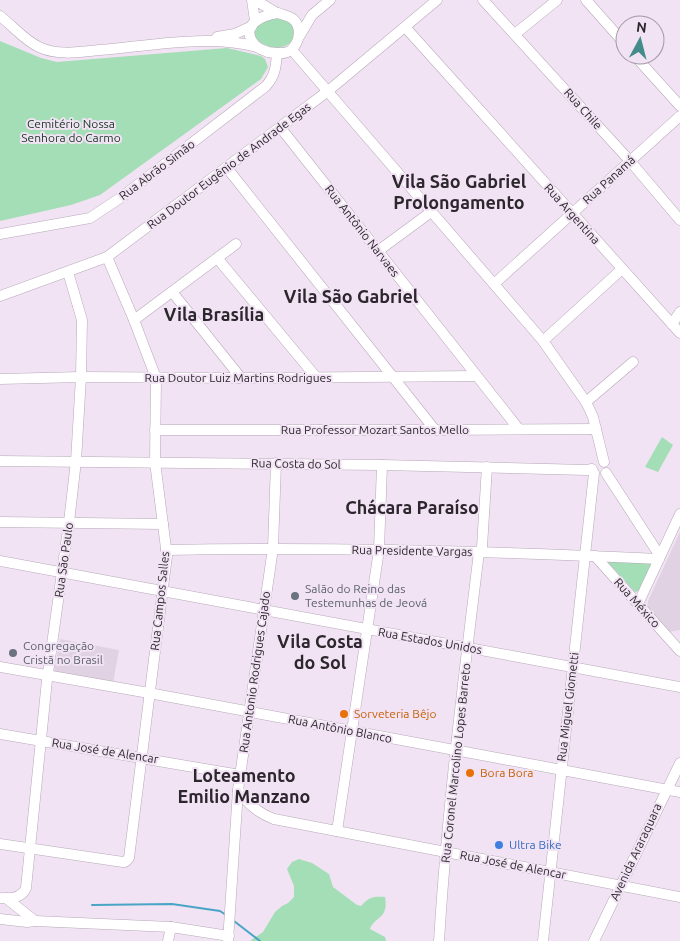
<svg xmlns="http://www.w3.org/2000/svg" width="680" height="941" font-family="Ubuntu,sans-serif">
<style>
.education{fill:#e1d2e3}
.green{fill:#a3deb6}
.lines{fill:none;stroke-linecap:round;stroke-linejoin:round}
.stream{stroke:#49a5c6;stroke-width:2}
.minor-casing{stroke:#b6a8b8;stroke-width:11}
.minor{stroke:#fff;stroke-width:10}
.worship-dot{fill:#6b7280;stroke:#f2e3f4;stroke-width:2}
.food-dot{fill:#e8710a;stroke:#f2e3f4;stroke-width:2}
.shop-dot{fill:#3f7fe0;stroke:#f2e3f4;stroke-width:2}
.labels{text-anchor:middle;stroke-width:4;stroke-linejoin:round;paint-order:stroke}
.street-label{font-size:12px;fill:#2c272d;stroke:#f2e3f4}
.park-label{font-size:12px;fill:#153421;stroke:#f2e3f4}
.worship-label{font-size:12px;fill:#5b616d;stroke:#f2e3f4;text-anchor:start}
.food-label{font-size:12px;fill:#c56008;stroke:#f2e3f4;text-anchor:start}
.shop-label{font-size:12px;fill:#366cbe;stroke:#f2e3f4;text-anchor:start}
.district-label{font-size:18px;font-weight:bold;fill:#2c272d;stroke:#f2e3f4}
</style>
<rect width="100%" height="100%" fill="#f2e3f4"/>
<g class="education">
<polygon points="680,532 680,630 669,632 647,608 648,601"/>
<polygon points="60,639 119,650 113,683 54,672"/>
</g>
<g class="green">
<path d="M 269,18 C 280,18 287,19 294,27 C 294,31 294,36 293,39 C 284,55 251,47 254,28 Z"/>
<polygon points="0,41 41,58 57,62 227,48 261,56 265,59 268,67 261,79 100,195 71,205 0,221"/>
<polygon points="662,437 673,445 658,472 645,467"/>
<polygon points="606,560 651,562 652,565 639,591 635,592"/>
<path d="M 299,859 L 312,863 L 329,874 L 333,887 L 357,905 L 361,906 C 369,897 373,896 385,897 C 389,919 375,916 370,929 L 385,937 L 386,941 L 250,941 L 263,932 L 275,912 L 282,906 L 288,903 L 294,897 L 294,886 L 287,869 L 292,862 Z"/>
</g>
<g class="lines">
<g class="stream">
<polyline points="92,905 172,904 220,911 226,915"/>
<polyline points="234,921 260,941"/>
</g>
<g class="minor-casing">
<g id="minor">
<polyline points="252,0 255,21"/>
<polyline points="255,0 277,13"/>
<polyline points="483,0 630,161 680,220"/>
<polyline points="586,0 625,44"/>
<path d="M 278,13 C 283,15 289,16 293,19 C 302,27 300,42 291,50 C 285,55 275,53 268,52 C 263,50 258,49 255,45 C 238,26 262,15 278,13 Z"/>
<path d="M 0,16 C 13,26 24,40 39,47 C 58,56 80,52 100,50 C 149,46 209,34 257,47"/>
<polyline points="405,27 680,333"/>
<polyline points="515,34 557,0"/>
<polyline points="217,37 235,34 252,26"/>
<polyline points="299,37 312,15 330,0"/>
<polyline points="292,50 543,341 586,402 593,417 604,462"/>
<polyline points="634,55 680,106"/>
<polyline points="280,127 518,428"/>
<polyline points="227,168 435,430"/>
<path d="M 0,234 L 90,218 L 123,196 L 266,86 C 275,76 276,67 277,53"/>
<polyline points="378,251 431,212"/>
<polyline points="218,259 316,377"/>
<polyline points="494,284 680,116"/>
<polyline points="173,293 241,378"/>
<polyline points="0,296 107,257 328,91 437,0"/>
<polyline points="134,320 236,244"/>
<polyline points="672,324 680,312"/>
<polyline points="543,341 622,269"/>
<polyline points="0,379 81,377 241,378 476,376"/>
<polyline points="586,402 633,362"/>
<polyline points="155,430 435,430 596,429"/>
<polyline points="0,461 382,465 587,470 592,469"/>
<polyline points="606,473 660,556"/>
<polyline points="0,522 163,524"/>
<path d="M 166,550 C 330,547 495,551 659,559"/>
<polyline points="595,556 680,651"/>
<polyline points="0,561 680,687"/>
<polyline points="638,604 680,514"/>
<polyline points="0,667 149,693 680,792"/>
<polyline points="0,734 240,775"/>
<path d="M 238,790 C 248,804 258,813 274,819 L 680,897"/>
<polyline points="337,831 379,550 382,465"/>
<polyline points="0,844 123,862 125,862 129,858 167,556 155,462 156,378 134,320 107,257"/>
<path d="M 0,898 C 10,899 22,898 26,888 L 47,680 L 69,522 L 76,461 L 81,377 L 82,320 L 68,272"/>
<polyline points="6,898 35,921"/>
<polyline points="0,919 27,922 35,921 171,927 229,936"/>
<polyline points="168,941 171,927"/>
<polyline points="228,941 238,790 273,548 276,463"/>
<path d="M 439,941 C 447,811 463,682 479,552 L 482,547 L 487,467"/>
<polyline points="543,941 594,473"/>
<polyline points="594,941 680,763"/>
</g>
</g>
<use href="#minor" class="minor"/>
</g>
<g class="worship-dot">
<circle cx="295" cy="596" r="5"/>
<circle cx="13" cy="653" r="5"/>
</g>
<g class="food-dot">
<circle cx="344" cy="714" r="5"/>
<circle cx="470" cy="773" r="5"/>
</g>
<circle class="shop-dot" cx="499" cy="845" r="5"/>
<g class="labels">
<g class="street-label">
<text transform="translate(583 109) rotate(48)" y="4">Rua Chile</text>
<text transform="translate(229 166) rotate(-37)" y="4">Rua Doutor Eugênio de Andrade Egas</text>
<text transform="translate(157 170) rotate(-37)" y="4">Rua Abrão Simão</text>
<text transform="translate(609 180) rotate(-42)" y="4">Rua Panamá</text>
<text transform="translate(572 214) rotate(48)" y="4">Rua Argentina</text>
<text transform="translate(362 231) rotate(52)" y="4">Rua Antônio Narvaes</text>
<text x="238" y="382">Rua Doutor Luiz Martins Rodrigues</text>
<text x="375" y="434">Rua Professor Mozart Santos Mello</text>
<text transform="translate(296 464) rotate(1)" y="4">Rua Costa do Sol</text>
<text transform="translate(412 551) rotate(1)" y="4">Rua Presidente Vargas</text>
<text transform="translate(64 560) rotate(-82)" y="4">Rua São Paulo</text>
<text transform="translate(160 601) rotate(-84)" y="4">Rua Campos Salles</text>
<text transform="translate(637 603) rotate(48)" y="4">Rua México</text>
<text transform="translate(430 641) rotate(10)" y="4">Rua Estados Unidos</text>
<text transform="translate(255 672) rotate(-82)" y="4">Rua Antonio Rodrigues Cajado</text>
<text transform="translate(568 707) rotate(-83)" y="4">Rua Miguel Giometti</text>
<text transform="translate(340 729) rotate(11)" y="4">Rua Antônio Blanco</text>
<text transform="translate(105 751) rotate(9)" y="4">Rua José de Alencar</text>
<text transform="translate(456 763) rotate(-84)" y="4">Rua Coronel Marcolino Lopes Barreto</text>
<text transform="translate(636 852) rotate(-65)" y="4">Avenida Araraquara</text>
<text transform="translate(513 865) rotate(11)" y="4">Rua José de Alencar</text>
</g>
<g class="park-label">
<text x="71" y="128">Cemitério Nossa<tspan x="71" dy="14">Senhora do Carmo</tspan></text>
</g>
<g class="worship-label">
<text x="305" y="593">Salão do Reino das<tspan x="305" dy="14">Testemunhas de Jeová</tspan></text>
<text x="23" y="650">Congregação<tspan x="23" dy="14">Cristã no Brasil</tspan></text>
</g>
<g class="food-label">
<text x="354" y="718">Sorveteria Bêjo</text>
<text x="480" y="777">Bora Bora</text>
</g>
<g class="shop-label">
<text x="509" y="849">Ultra Bike</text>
</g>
<g class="district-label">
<text x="459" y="188">Vila São Gabriel<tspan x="459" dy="21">Prolongamento</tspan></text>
<text x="351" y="303">Vila São Gabriel</text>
<text x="214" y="321">Vila Brasília</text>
<text x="412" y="514">Chácara Paraíso</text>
<text x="320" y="648">Vila Costa<tspan x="320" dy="21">do Sol</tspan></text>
<text x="244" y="782">Loteamento<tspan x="244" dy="21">Emilio Manzano</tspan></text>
</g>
</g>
<g transform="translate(640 40) rotate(7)"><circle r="24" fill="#f2e3f4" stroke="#a398a4"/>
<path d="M0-4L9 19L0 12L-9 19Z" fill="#448c8b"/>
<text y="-8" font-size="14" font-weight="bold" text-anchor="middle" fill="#2c272d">N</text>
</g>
</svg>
